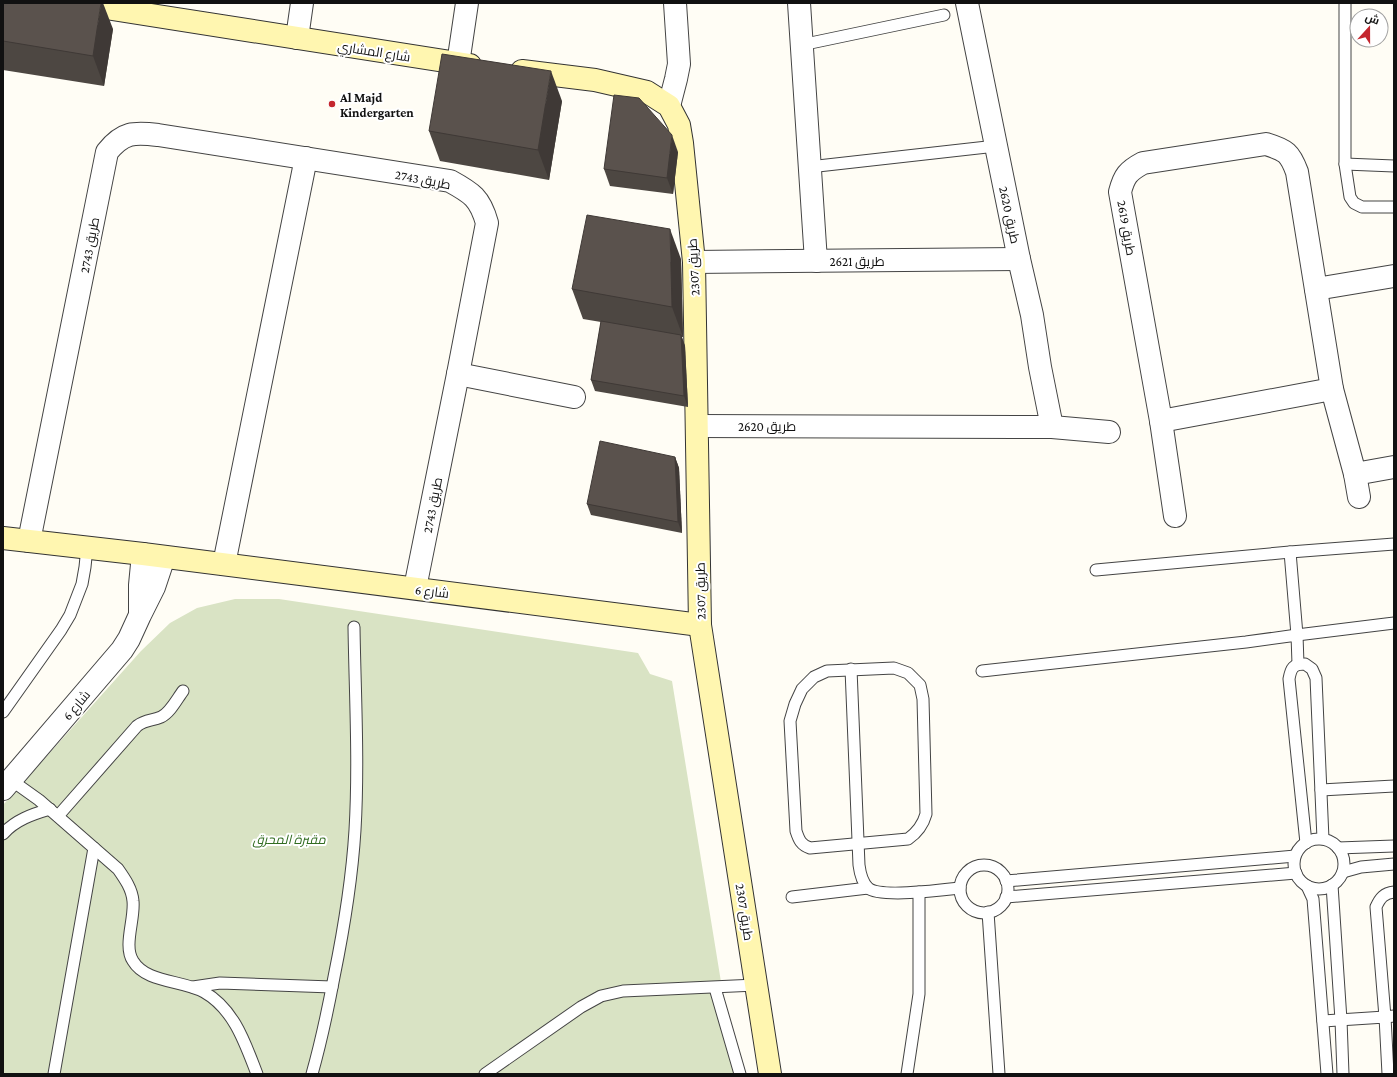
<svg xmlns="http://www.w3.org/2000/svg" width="1397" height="1077" font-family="'Crimson Pro',Cairo,serif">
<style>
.cemetery{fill:#d9e3c4}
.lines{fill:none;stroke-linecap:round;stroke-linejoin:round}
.lane-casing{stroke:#444;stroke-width:13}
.street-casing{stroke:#444;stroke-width:24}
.secondary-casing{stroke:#333;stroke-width:24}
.lane{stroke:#fff;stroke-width:11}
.street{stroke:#fff;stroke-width:22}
.secondary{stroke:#fff6b0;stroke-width:22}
.wall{fill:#4d4742}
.shaded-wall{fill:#3f3936}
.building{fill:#5a524d;stroke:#3f3936}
.poi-dot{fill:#c4262e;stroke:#fff;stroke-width:1.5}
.labels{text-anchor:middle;stroke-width:4;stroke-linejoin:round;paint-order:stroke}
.street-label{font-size:13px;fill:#111;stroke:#fff}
.poi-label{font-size:13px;font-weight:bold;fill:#111;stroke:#fff;text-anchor:start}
.park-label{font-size:13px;font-style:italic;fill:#2f6b1f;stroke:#fff}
</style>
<rect width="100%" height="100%" fill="#fffdf5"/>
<polygon class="cemetery" points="235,599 279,599 638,653 650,674 672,681 736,1074 3,1074 3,805 141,651 170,623 197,608"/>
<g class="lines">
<g class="lane-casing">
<g id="lane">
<polyline points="1345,3 1345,164 1350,197 1354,203 1362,207 1394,207"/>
<polyline points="801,45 944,15"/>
<polyline points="1345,164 1394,166"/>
<polyline points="809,167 996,146"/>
<polyline points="1290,552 1297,635 1394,623"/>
<polyline points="1096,570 1290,552 1394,544"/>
<path d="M 894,668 L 908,673 L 920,685 L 923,699 L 926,814 C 923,825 918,832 908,839 L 810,848 C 801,845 799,840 796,831 L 790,721 L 795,704 L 802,689 L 814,677 L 827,671 Z"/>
<path d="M 851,669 L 859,865 C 860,873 862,882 868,888 C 880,898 943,890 960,888"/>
<polyline points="982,671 1246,642 1297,635 1298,664"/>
<polyline points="3,712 61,630 70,615 82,584 85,567 87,547"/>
<path d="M 11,780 L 39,800 L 118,869 C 125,879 132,889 133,901 C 135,919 123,946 133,961 C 146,983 182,980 204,992 C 234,1009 245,1043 257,1074"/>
<polyline points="1321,790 1394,786"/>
<path d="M 58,816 L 137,726 C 146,719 152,721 161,717 C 170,713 177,699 183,691"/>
<path d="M 3,834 C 15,820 33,814 50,809"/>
<circle cx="1319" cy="864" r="25"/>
<path d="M 1306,843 L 1289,679 C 1291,668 1293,664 1305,664 L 1312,669 L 1316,678 L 1323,839"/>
<polyline points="1338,848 1394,846"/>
<circle cx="984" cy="889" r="24"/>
<polyline points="1343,872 1361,867 1394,864"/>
<polyline points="1006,881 1295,856"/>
<polyline points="1332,885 1341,1020 1343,1074"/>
<polyline points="1307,886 1313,899 1327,1074"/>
<path d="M 1394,892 C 1384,893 1380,898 1376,907 L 1385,1017 L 1394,1016"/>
<polyline points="792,897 868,888"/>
<polyline points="1006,897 1296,873"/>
<polyline points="988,912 999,1074"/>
<polyline points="193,987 220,983 332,987"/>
<polyline points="715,988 740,1074"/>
<polyline points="1323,1021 1385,1017 1388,1074"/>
<polyline points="54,1074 94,848"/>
<path d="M 312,1074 C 321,1042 328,1009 334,977 C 344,928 352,879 355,830 C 359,762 355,694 354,627"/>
<polyline points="485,1074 581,1007 601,996 623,991 756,985"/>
<polyline points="907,1074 919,994 919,892"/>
</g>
</g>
<g class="street-casing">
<g id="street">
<polyline points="799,3 816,261"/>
<polyline points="967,3 1019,259 1032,315 1040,367 1052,427"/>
<polyline points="297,38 302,3"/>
<polyline points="458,64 467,3"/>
<polyline points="669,106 676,79 679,64 675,3"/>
<polyline points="694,262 1019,259"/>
<polyline points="1316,289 1394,276"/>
<polyline points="458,374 574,397"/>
<polyline points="1161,421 1332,389"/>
<polyline points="698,426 1052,427 1109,432"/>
<polyline points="1355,474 1394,467"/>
<path d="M 1175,516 L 1161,421 L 1120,192 C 1124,176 1128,171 1143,163 L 1266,144 C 1286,150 1290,153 1297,172 L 1332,389 L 1355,474 L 1359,497"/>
<path d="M 29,541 L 107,152 C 123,132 134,132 158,135 L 450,181 C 472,193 480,198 487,223 L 458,374 L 415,588"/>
<polyline points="224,564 306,158"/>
<polyline points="140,612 140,585 143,554"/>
<polyline points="3,789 122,650 129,639 140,615 154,587 164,557"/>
</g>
</g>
<g class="secondary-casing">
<g id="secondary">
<polyline points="74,3 470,65"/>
<polyline points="522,71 595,80 647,92 669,106 679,125 682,143 694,262 700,625 770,1074"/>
<polyline points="3,538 143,554 700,625"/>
</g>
</g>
<use href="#lane" class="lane"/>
<use href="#street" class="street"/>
<use href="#secondary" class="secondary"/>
</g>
<g class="wall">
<polygon points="3,3 113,29 104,86 3,70"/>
<polygon points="562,101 549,180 440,161 429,131"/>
<polygon points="678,152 673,194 610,186 604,169"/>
<polygon points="681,259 683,337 682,337 685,346 688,407 595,391 591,380 601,322 583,319 572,289"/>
<polygon points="675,457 679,468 682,533 591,515 587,504"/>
</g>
<g class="shaded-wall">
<polygon points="101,3 103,3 113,29 104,86 93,56"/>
<polygon points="551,71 562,101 549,180 538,150"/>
<polygon points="672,135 678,152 673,194 667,178"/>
<polygon points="670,229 681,259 683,337 672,307"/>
<polygon points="681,335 685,346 688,407 684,396"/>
<polygon points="675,457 679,468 682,533 678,522"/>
</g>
<g class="building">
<polygon points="3,3 101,3 93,56 3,41"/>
<polygon points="442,54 551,71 538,150 429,131"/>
<polygon points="614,95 639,98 672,135 667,178 604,169"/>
<polygon points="587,215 670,229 672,307 572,289"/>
<polygon points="601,321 681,335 684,396 591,380"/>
<polygon points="600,441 675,457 678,522 587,504"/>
</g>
<circle class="poi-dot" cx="332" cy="104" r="4"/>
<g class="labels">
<g class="street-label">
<text transform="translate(374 51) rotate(9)" y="5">شارع المشاري</text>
<text transform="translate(423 179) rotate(11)" y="5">طريق 2743</text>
<text transform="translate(1010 215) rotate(78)" y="5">طريق 2620</text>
<text transform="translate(1127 228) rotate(80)" y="5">طريق 2619</text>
<text transform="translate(89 245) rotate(-79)" y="5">طريق 2743</text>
<text x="857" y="266">طريق 2621</text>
<text transform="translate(693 267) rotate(-93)" y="5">طريق 2307</text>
<text x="767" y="431">طريق 2620</text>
<text transform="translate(432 505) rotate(-79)" y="5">طريق 2743</text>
<text transform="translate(432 591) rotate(7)" y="5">شارع 6</text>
<text transform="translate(700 591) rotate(-91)" y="5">طريق 2307</text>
<text transform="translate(76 705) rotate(-50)" y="5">شارع 6</text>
<text transform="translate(745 912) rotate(81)" y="5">طريق 2307</text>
</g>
<g class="poi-label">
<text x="340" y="102">Al Majd<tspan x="340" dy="15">Kindergarten</tspan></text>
</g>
<g class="park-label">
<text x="289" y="844">مقبرة المحرق</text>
</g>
</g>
<rect width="1397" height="1077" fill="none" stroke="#111111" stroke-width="8"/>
<g transform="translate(1369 28) rotate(21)"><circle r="19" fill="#ffffff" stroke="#a0a0a0"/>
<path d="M0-3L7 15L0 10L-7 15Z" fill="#c4262e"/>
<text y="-6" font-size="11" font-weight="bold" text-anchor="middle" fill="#111111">ش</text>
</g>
</svg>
